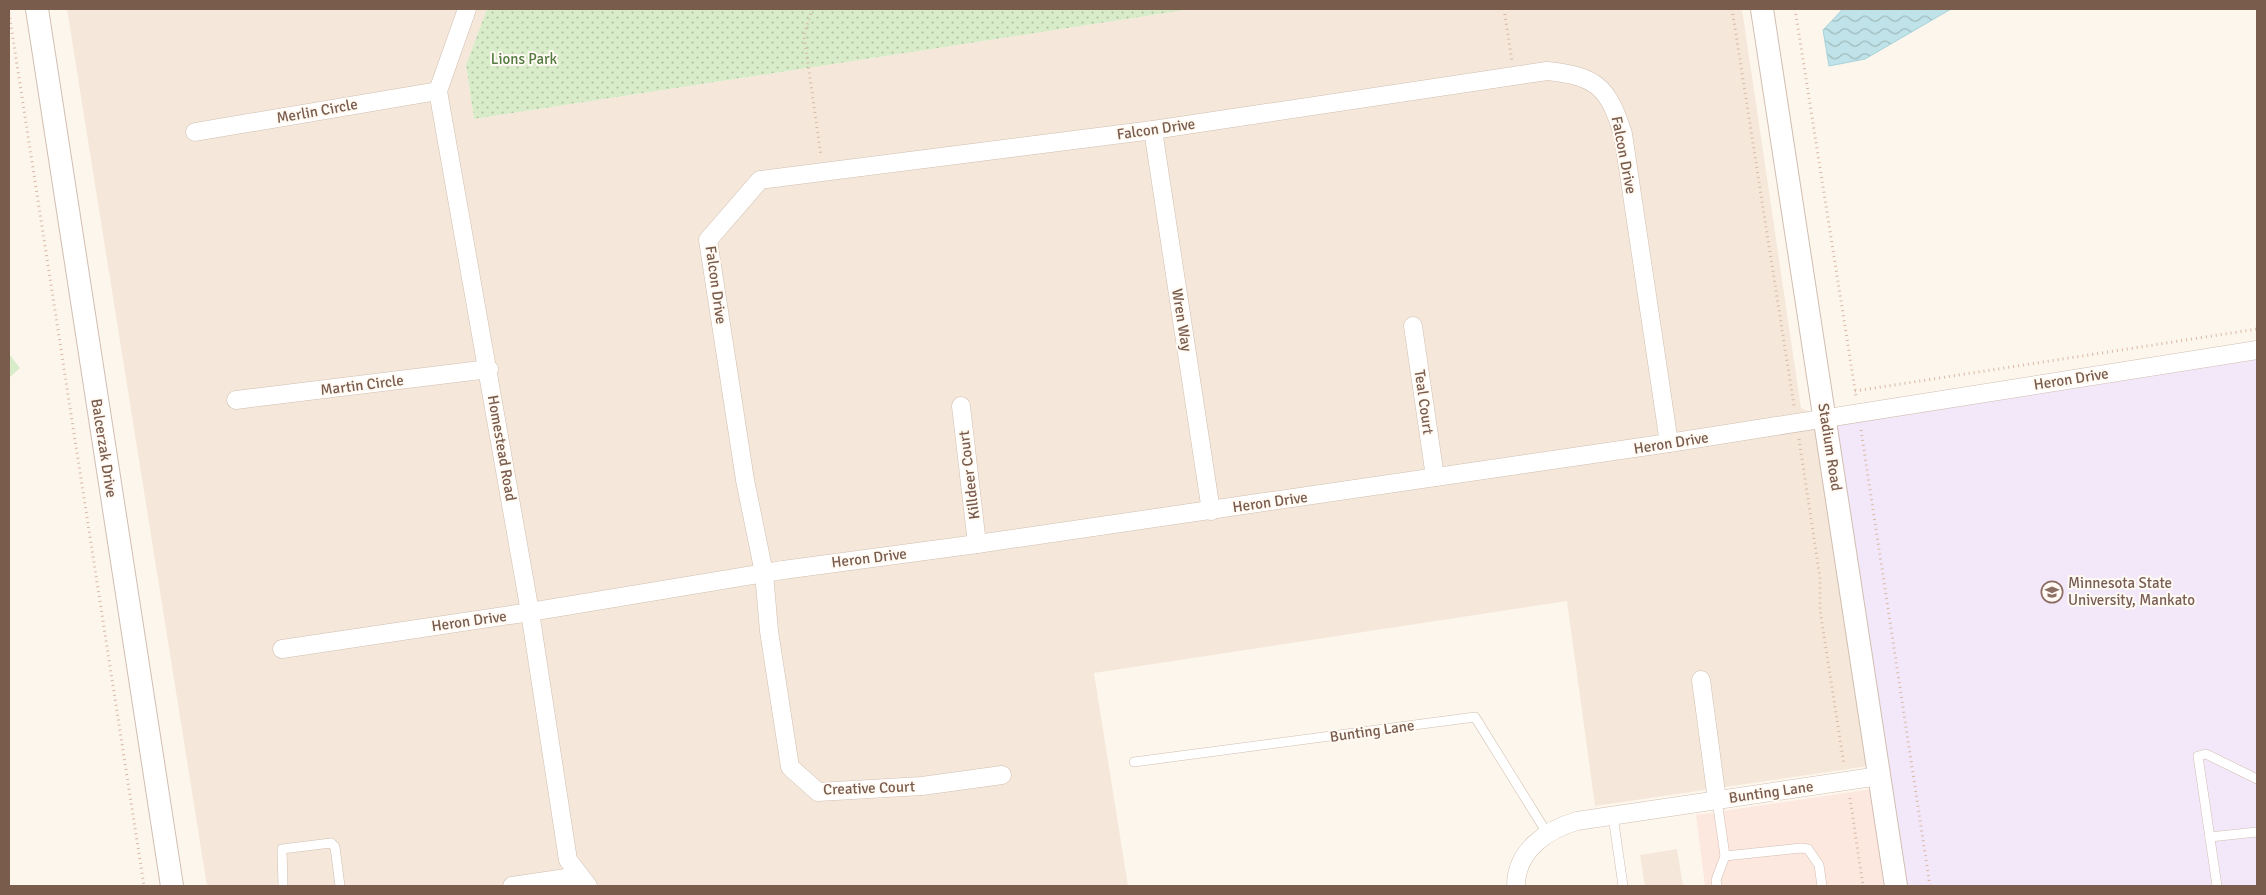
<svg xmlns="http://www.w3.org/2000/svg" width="2266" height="895" font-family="Signika,sans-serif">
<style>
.residential{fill:#f5e8da}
.commercial{fill:#fde8e0}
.education{fill:#f3e8fa}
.park{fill:url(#park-dots)}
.garden{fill:#d8ecc9}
.water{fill:url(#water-waves);stroke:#a5d3da}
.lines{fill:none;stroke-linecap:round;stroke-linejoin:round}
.service-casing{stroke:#d1beb0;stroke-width:10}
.minor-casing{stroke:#d1beb0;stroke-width:19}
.tertiary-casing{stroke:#d1beb0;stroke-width:24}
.path{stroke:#d9b8a5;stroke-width:3;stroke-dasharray:1 4;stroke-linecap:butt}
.service{stroke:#fff;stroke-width:9}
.minor{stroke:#fff;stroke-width:18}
.tertiary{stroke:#fff;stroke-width:22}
.labels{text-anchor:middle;stroke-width:4;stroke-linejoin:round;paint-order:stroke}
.park-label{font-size:15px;fill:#537a41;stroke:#fffaf3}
.street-label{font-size:15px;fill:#7a5c4d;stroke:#fffaf3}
.education-label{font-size:15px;fill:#785e54;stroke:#fffaf3;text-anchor:start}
</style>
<defs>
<pattern id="park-dots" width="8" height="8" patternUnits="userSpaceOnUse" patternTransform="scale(1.25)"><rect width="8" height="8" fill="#d8ecc9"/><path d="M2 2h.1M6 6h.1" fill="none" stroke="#b4c2a5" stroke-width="1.8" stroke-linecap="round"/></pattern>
<pattern id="water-waves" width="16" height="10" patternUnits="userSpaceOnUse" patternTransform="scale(1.25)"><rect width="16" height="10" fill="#bfe3e8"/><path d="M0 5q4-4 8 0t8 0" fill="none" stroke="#a0bbbe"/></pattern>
</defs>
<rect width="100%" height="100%" fill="#fdf6ec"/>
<g class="residential">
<polygon points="67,9 487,9 466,65 474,119 1192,9 1742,9 1801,408 1825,418 1869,766 1595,806 1567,601 1094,673 1128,886 207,886"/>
<polygon points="1677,849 1683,886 1643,886 1645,886 1640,855"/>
</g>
<polygon class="commercial" points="1872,789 1884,886 1705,886 1696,815"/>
<polygon class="education" points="2257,350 2257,886 1884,886 1825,418"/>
<polygon class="park" points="487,9 1192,9 474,119 466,65"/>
<polygon class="garden" points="9,354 20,368 9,378"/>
<polygon class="water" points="1843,9 1951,9 1865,59 1829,66 1823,30"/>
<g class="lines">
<g class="service-casing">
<g id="service">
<polyline points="1134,762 1475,717 1547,833"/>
<polyline points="1717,800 1725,856 1801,848 1808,849 1819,865 1822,886"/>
<polyline points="1613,816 1623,886"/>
<polyline points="2210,837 2257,832"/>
<polyline points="283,886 282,849 331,843 335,847 340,886"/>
<polyline points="1717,886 1716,880 1725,856"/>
<polyline points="2217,886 2198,756 2206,754 2257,779"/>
</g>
</g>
<g class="minor-casing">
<g id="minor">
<polyline points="467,9 438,91 530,612 568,860 588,886"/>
<polyline points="1153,130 1211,511"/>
<polyline points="195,132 438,91"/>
<polyline points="1413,326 1435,477"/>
<polyline points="236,400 489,369"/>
<polyline points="961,406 977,544"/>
<polyline points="282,649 530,612 783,570 977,544 1669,443 2257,350"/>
<polyline points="1701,680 1717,800"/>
<path d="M 1002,775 L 922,786 L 818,792 L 790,767 L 769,631 L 764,573 L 745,480 L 708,240 L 760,180 L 1153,130 L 1547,71 C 1597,76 1608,87 1623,134 L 1669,443"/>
<polyline points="512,886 580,876"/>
<path d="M 1516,886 C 1516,851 1546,830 1577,821 L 1879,776"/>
</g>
</g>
<g class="tertiary-casing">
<g id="tertiary">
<polyline points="37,9 172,886"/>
<polyline points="1762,9 1896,886"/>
</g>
</g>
<g class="path">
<polyline points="812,9 804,36 821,156"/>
<polyline points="1504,9 1512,61"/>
<polyline points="1732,9 1794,406"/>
<polyline points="1795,9 1856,396"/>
<polyline points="9,13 144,886"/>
<polyline points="1855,391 2257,329"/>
<polyline points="1861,430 1930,886"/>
<polyline points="1799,439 1820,578 1820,610 1844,765"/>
<polyline points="1850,798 1863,886"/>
</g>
<use href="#service" class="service"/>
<use href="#minor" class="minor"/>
<use href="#tertiary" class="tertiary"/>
</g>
<defs>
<g id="university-ring" transform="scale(1.125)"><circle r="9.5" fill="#fffaf3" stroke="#8d6e63" stroke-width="1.5"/><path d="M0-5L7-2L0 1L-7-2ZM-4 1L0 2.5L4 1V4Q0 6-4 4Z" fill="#8d6e63"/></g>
</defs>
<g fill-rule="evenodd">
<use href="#university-ring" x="2052" y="592"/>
</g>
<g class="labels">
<g class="park-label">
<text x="524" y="64">Lions Park</text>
</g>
<g class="street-label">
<text transform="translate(317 111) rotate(-10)" y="5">Merlin Circle</text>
<text transform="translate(1156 129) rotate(-8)" y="5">Falcon Drive</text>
<text transform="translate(1624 155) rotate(79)" y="5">Falcon Drive</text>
<text transform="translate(716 285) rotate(82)" y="5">Falcon Drive</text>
<text transform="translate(1182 320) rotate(81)" y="5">Wren Way</text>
<text transform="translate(2071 379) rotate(-9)" y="5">Heron Drive</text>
<text transform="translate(362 385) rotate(-7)" y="5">Martin Circle</text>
<text transform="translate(1424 402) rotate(82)" y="5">Teal Court</text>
<text transform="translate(1671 443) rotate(-9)" y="5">Heron Drive</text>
<text transform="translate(1830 447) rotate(81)" y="5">Stadium Road</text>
<text transform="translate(104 448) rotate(81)" y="5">Balcerzak Drive</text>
<text transform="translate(502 448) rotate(80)" y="5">Homestead Road</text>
<text transform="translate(969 475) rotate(-97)" y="5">Killdeer Court</text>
<text transform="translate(1270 502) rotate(-8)" y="5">Heron Drive</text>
<text transform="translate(869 558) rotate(-7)" y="5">Heron Drive</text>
<text transform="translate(469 621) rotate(-8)" y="5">Heron Drive</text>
<text transform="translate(1372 731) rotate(-8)" y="5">Bunting Lane</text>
<text transform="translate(869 788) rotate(-2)" y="5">Creative Court</text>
<text transform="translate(1771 792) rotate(-8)" y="5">Bunting Lane</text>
</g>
<g class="education-label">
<text x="2068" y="588">Minnesota State<tspan x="2068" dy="17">University, Mankato</tspan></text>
</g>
</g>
<rect width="2266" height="895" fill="none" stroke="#7a5c4d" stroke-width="20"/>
</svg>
